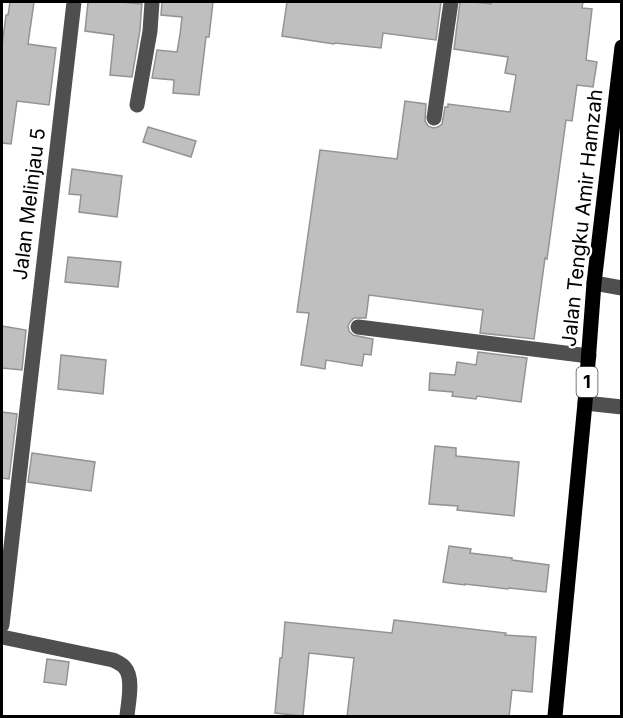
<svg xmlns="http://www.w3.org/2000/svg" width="623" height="718" font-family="Inter,sans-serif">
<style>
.building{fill:#bfbfbf;stroke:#939393;stroke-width:1.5}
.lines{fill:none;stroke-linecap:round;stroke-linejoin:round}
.minor{stroke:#4f4f4f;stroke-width:15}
.major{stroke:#000;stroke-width:15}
.labels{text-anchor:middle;stroke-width:4.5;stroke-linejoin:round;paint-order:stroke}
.shield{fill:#fff;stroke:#4c4c4c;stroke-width:1.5}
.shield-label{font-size:18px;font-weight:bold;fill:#000}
.street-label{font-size:20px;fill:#000;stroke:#fff}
</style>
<rect width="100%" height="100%" fill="#fff"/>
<g class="building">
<polygon points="10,2 34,2 28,44 56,48 49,105 17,101 11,144 2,143 2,46 6,15 8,15"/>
<polygon points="88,2 120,2 141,4 142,2 140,30 132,77 110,75 114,35 85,31"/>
<polygon points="162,2 213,2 209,37 206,37 199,95 173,93 174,80 152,78 157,50 177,52 180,35 182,17 161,15"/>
<polygon points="287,2 441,2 436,40 383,33 381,48 335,43 334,44 282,36"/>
<polygon points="460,2 473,2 491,4 491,2 583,2 582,8 592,9 586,60 597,62 593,87 577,85 572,121 566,120 547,259 545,258 534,339 480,333 483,310 369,295 366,318 354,318 350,322 348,326 349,331 353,335 373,339 371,355 364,354 362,366 326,360 325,369 301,365 309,313 297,312 320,150 397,159 405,101 426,104 425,121 428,126 433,128 438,127 442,124 445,107 448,107 448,104 510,112 516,75 505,73 508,57 454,49"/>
<polygon points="148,127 196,141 191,157 143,142"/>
<polygon points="72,169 122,176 117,217 79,212 81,195 69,194"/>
<polygon points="68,257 121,262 118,287 65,282"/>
<polygon points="2,326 26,330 22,370 2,368"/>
<polygon points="478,352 527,358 521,402 477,396 476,399 452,396 453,392 429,390 430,373 455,375 457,362 476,365"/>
<polygon points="61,355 106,360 103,394 58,389"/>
<polygon points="2,412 17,414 9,479 2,478"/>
<polygon points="435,446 456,448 456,456 519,462 514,516 457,510 458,506 429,504"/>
<polygon points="32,453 95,462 91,491 28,482"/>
<polygon points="449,546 471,549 470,553 512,558 512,560 549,565 546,592 509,588 508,589 465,584 465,585 443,582"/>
<polygon points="394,620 506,633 505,635 536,637 532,692 512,690 509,717 347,717 354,658 309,653 303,716 275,713 280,658 282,658 285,622 392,633"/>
<polygon points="47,659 69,662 66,685 44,682"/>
</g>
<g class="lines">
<g class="minor">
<polyline points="137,105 150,31 152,2"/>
<polyline points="434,118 451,2"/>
<polyline points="594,283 622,288"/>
<polyline points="358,327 589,356"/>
<polyline points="585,403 622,407"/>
<polyline points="2,625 74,2"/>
<path d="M 2,637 L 113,660 C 117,662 122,664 125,668 C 134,678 128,704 127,716"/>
</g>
<polyline class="major" points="555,716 585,403 594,283 622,47"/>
</g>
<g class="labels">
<rect class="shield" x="576.5" y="367" width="21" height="30" rx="4.5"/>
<g class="shield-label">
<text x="587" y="388">1</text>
</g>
<g class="street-label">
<text transform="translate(29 204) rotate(-83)" y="7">Jalan Melinjau 5</text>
<text transform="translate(582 218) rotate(-84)" y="7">Jalan Tengku Amir Hamzah</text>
</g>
</g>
<rect width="623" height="718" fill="none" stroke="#000000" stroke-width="6"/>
</svg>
